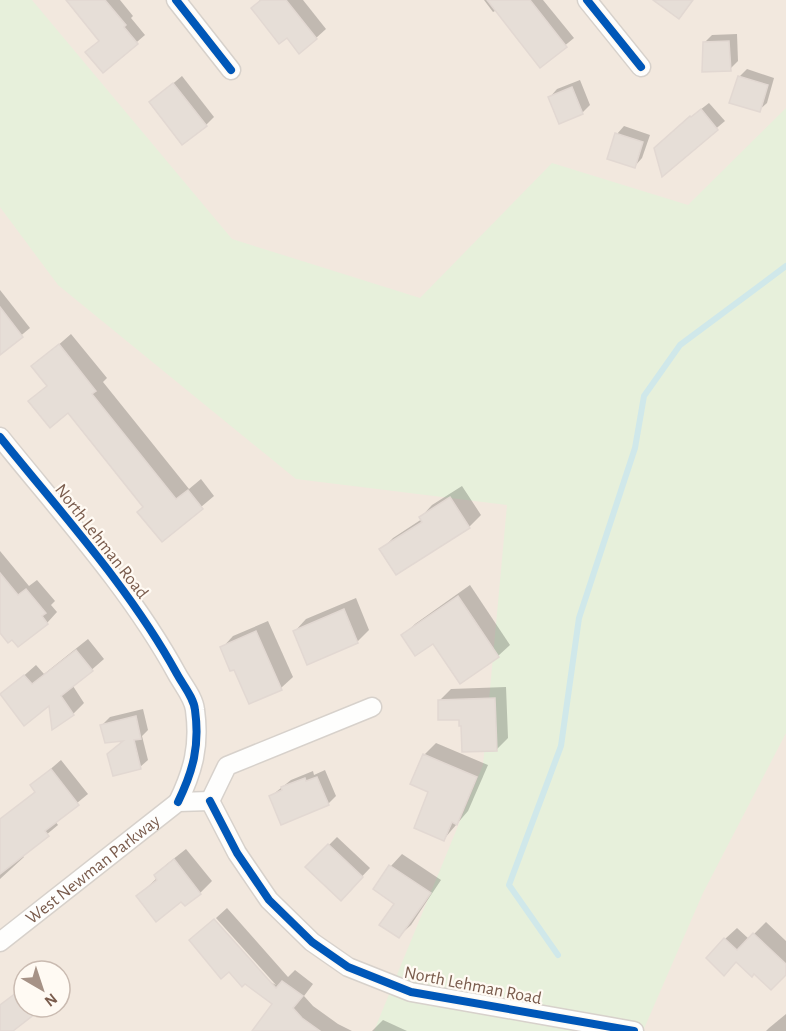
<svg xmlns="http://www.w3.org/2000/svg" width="786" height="1031" font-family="'Alegreya Sans',sans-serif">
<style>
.residential{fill:#f2e8de;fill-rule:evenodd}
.green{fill:#e7f0db}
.shadow{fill:#0003}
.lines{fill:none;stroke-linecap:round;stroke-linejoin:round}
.stream{stroke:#d0e8ea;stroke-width:6}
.building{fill:#e6ded7;stroke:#e2d8d2;stroke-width:1.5}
.street-casing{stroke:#d7d1cb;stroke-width:21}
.street{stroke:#fefefd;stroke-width:18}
.cycleway-casing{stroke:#fffaf3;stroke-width:11}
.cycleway{stroke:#0057b8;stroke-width:8}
.labels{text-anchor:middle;stroke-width:4.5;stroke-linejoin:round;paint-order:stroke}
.street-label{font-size:18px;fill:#7a5c4d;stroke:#fffaf3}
</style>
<rect width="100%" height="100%" fill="#f9f5f0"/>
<path class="residential" d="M 0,0 L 786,0 L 786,1031 L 0,1031 ZM 24,971 L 60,971 L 60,1007 L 24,1007 Z"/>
<polygon class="green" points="0,0 32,0 232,239 420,298 552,163 688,205 786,108 786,733 703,893 643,1031 374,1031 483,765 507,505 296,479 58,285 0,207"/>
<g class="shadow">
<polygon points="68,0 120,0 133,16 131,18 145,35 103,71 100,40"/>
<polygon points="259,0 303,0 326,29 316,38"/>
<polygon points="484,0 543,0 574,38 540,66 497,10 493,12"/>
<polygon points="737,34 738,61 730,69 704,43 712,35"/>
<polygon points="747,69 774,78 767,103 759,110 739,77"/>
<polygon points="182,76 214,117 206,125 151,102"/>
<polygon points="580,80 590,105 582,113 550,97 557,89"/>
<polygon points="709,103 725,121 662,174 678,127"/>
<polygon points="624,126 650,135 642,158 635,166 617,134"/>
<polygon points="0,290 30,328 0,353"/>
<polygon points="71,334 107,378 103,382 189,489 201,479 214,496 162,540 144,507 68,411 30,401 48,385 33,367"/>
<polygon points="462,486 481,515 469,527 396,573 381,550 393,538 422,519 421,517 432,505"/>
<polygon points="0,551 29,586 37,580 55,601 51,605 57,612 47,623 12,638 0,631"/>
<polygon points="470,585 510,645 498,656 403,636 415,624"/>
<polygon points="356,598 369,630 358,641 308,663 295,631 306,619"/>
<polygon points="268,621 293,677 281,688 235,668 222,648 233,636"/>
<polygon points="88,639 104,659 73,686 84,703 73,714 51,703 2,695 36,665 44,674"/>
<polygon points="506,687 508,738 496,750 462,724 460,718 439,701 451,689"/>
<polygon points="143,709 148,730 142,736 148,760 140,767 125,739 102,725 110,717"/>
<polygon points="436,743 488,765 468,811 444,839 430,791 424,755"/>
<polygon points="61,760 88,794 55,821 58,825 22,855 24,857 0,879 0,840 4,818 36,791 32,785"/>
<polygon points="325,770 336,796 328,804 271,796 291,780 313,771 314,775"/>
<polygon points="337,837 370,868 341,899 307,867"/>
<polygon points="186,849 212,881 200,893 185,904 181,900 138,896 157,878 155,876 167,864"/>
<polygon points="402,854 441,880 411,925 399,936 396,903 375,888 391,866"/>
<polygon points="227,908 288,977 295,970 313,984 304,996 313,1006 338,1024 352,1031 266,1031 274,1004 191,941 276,985 216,918"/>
<polygon points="766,922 786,941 786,973 771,988 725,939 737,928 749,939"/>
<polygon points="786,1014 786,1031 766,1031 769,1028"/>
<polygon points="383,1020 407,1031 372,1031"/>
</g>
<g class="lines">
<polyline class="stream" points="558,955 509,885 561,746 579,618 635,448 644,396 680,345 786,266"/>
</g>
<g class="building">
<polygon points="66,0 105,0 126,25 124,27 138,44 103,73 85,52 99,41"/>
<polygon points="261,0 286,0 317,39 299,54 287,38 279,44 251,8"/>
<polygon points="487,0 530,0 567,47 540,68"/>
<polygon points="653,0 693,0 679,19"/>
<polygon points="729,41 731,71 702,72 703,42"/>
<polygon points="738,76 768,85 760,112 729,103"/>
<polygon points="173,83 207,126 182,145 149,102"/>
<polygon points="572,87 583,114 559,124 548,97"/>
<polygon points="701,109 718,130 662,177 654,148 690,116 691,117"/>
<polygon points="615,133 643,142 635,168 607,159"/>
<polygon points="0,307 23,337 0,355"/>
<polygon points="59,344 96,391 92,394 176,499 188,490 203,509 162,542 137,512 143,507 68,413 50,428 28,401 47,386 31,366"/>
<polygon points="450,497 470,528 396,575 379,549 422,522 419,517"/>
<polygon points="0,573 18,595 26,589 46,613 42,616 48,624 18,647 12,640 8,643 0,633"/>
<polygon points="458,596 499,657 460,684 433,644 415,656 401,635"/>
<polygon points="344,609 358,643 307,665 293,631"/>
<polygon points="256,631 282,690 249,704 234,670 230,671 220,647"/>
<polygon points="76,650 93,671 61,696 74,715 52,730 49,706 24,726 0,694 24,675 32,684"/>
<polygon points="495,698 497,751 462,752 461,726 459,726 459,720 438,720 438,700"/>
<polygon points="136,716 141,739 134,740 141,769 113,776 107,754 123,741 105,743 100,725"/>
<polygon points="423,754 477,777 457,825 452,822 444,841 414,828 428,792 410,784"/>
<polygon points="51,769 79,805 45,831 49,836 0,874 0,819 35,792 30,785"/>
<polygon points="317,777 329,805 281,825 269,796 282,790 281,787 305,778 306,781"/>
<polygon points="328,844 363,877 341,901 305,867"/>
<polygon points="174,859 201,894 185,906 181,902 156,922 136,896 157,880 154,875"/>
<polygon points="389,865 431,893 399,938 379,925 394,904 373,889"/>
<polygon points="214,919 276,988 282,981 303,996 293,1008 302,1018 320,1031 252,1031 272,1004 245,984 242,987 229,972 221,979 189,940"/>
<polygon points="753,933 786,964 786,975 771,990 754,974 752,977 736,962 724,976 706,958 724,938 737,950"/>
<polygon points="24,987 24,1007 44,1007 13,1031 0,1031 0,1005"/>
</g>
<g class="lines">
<g class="street-casing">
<g id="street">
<polyline points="176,0 231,70"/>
<polyline points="587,0 641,67"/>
<path d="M 0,437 C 61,513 130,588 177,674 C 183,685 194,698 195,710 C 200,746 193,771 178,802"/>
<polyline points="210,801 237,853 269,900 312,942 348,967 411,992 634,1031"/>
<polyline points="210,801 227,766 372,707"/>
<path id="s1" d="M 0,942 L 178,802 L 210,801"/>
</g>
</g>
<use href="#street" class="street"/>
<g class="cycleway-casing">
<g id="cycleway">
<polyline points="176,0 231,70"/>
<polyline points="587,0 641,67"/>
<path d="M 0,437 C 61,513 130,588 177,674 C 183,685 194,698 195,710 C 200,746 193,771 178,802"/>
<polyline points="210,801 237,853 269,900 312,942 348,967 411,992 634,1031"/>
</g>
</g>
<use href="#cycleway" class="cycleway"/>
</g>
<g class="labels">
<g class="street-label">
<text transform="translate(102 541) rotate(52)" y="6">North Lehman Road</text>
<text dy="6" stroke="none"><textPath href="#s1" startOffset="118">West Newman Parkway</textPath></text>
<text transform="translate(473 985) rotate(11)" y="6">North Lehman Road</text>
</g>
</g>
<g transform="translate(42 989) rotate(141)"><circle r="28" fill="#fffaf3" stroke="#cabbb1" stroke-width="1.5"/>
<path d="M0-4.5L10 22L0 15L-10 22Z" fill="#a69286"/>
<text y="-9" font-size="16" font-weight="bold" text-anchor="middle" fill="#7a5c4d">N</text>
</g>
</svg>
